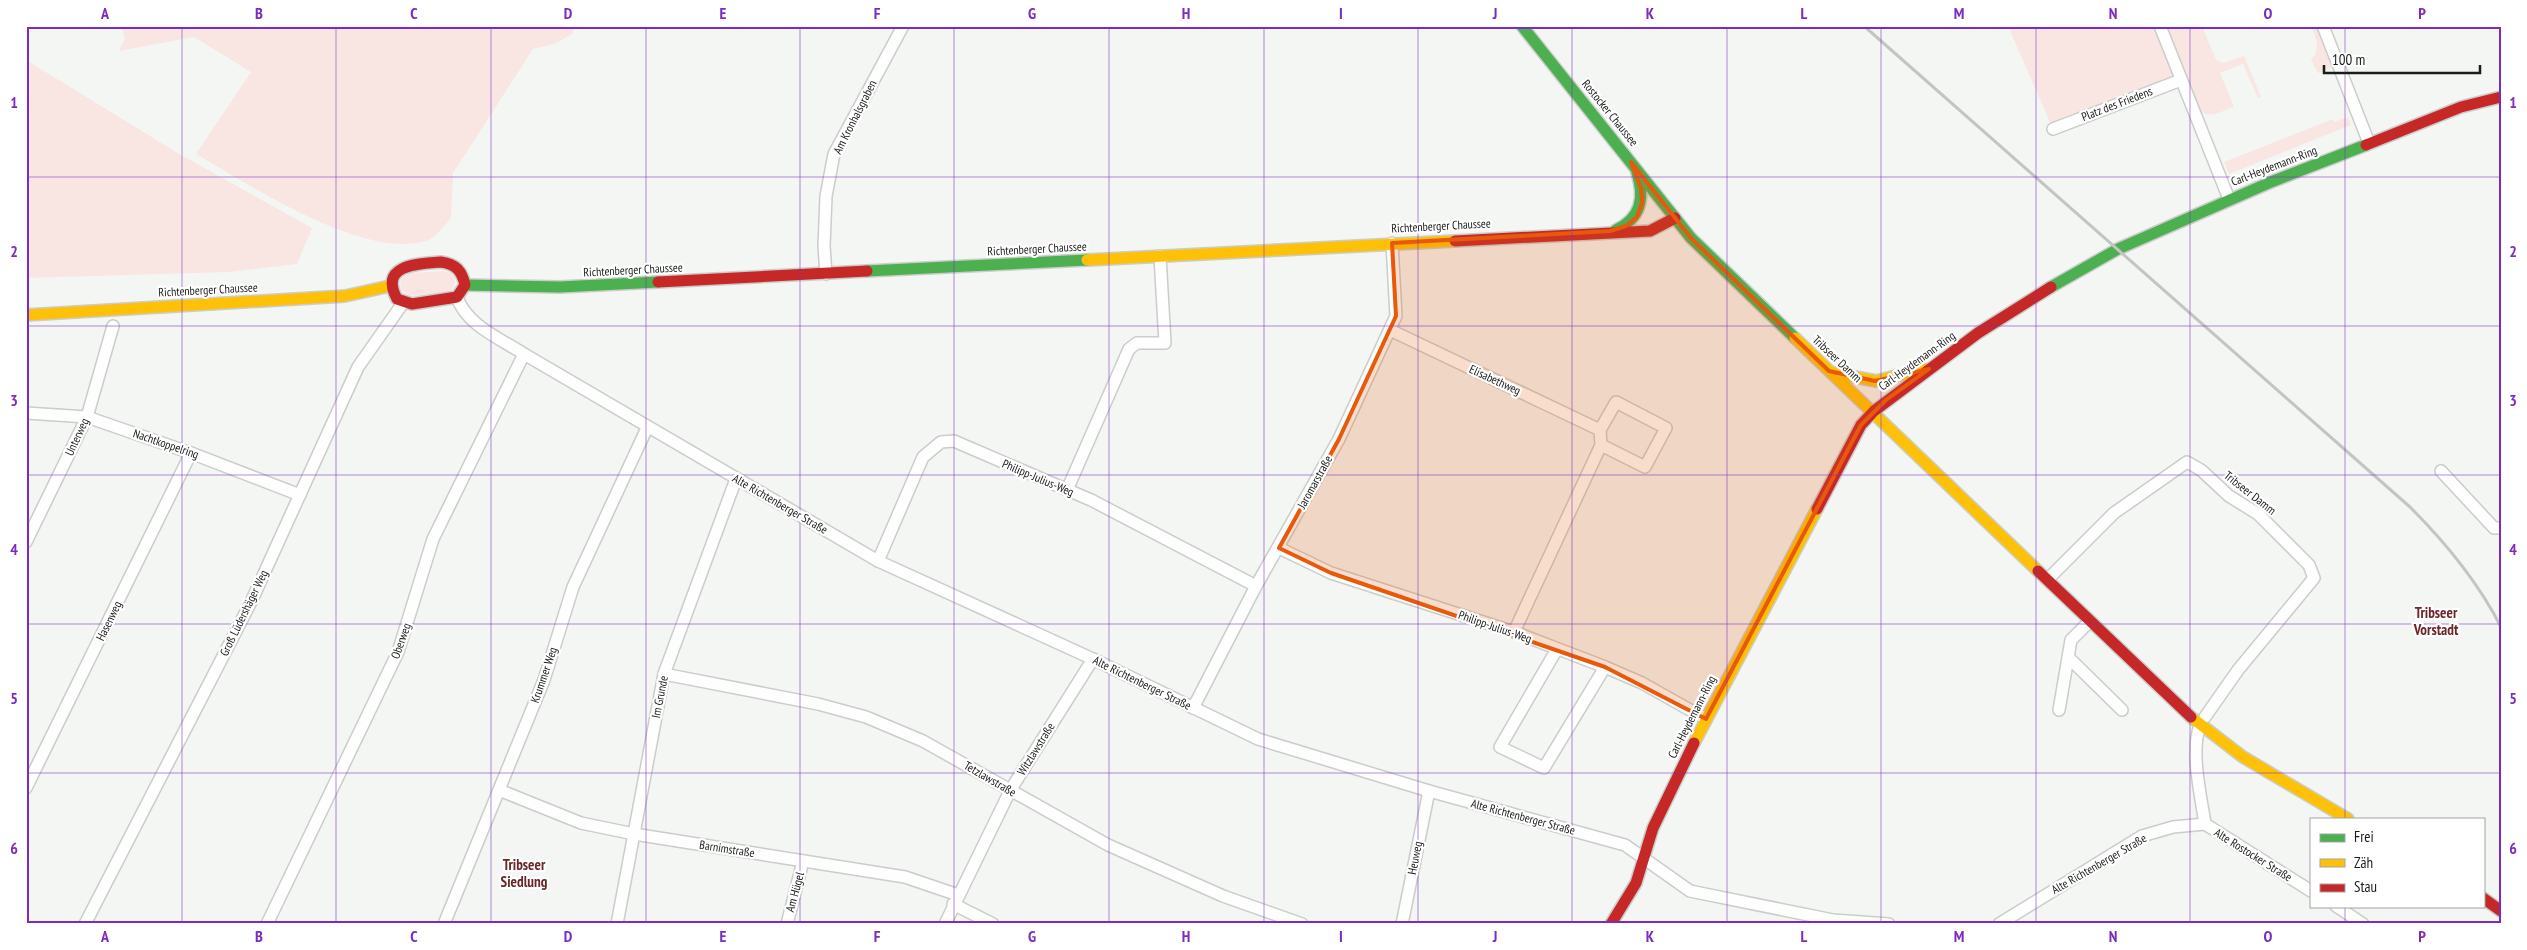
<svg xmlns="http://www.w3.org/2000/svg" width="2527" height="950" font-family="'PT Sans Narrow',sans-serif">
<style>
.green{fill:#f9e6e3}
.lines{fill:none;stroke-linecap:round;stroke-linejoin:round}
.street-casing{stroke:#cacdca;stroke-width:14}
.fast-casing{stroke:#cacdca;stroke-width:14}
.slow-casing{stroke:#cacdca;stroke-width:14}
.jam-casing{stroke:#cacdca;stroke-width:14}
.street{stroke:#fdfefd;stroke-width:11}
.fast{stroke:#4caf50;stroke-width:11}
.slow{stroke:#ffc107;stroke-width:11}
.jam{stroke:#c62828;stroke-width:11}
.rail{stroke:#c3c4c3;stroke-width:3}
.marked{fill:#e8590c;fill-opacity:0.2;stroke:#e8590c;stroke-width:4;stroke-linejoin:round}
.grid{fill:none;stroke:#7b2cbf;stroke-width:1;stroke-opacity:0.55}
.labels{text-anchor:middle;stroke-width:4.5;stroke-linejoin:round;paint-order:stroke}
.street-label{font-size:12px;fill:#1a1c1a;stroke:#fff}
.quarter-label{font-size:15px;font-weight:bold;fill:#6d2729;stroke:#fff}
.neatline{fill:none;stroke:#7b2cbf;stroke-width:2}
.grid-label{font-size:16px;text-anchor:middle;font-weight:bold;fill:#7b2cbf}
</style>
<rect width="100%" height="100%" fill="#f3f6f3"/>
<g class="green">
<path d="M 121,26 L 574,26 L 572,34 L 554,44 L 533,49 L 453,173 L 451,218 C 445,225 434,239 426,241 C 363,260 250,185 196,154 L 251,72 L 194,37 L 119,51 L 125,38 Z"/>
<polygon points="2008,26 2160,26 2181,80 2053,129"/>
<path d="M 2165,26 L 2202,26 L 2216,60 L 2223,63 L 2244,56 L 2261,97 L 2258,98 L 2243,64 L 2220,73 L 2234,107 C 2221,111 2210,120 2199,110 Z"/>
<path d="M 2311,26 L 2318,26 L 2334,67 L 2318,73 L 2311,60 C 2321,48 2317,40 2311,26 Z"/>
<polygon points="26,60 181,155 312,228 297,264 228,272 26,278"/>
<polygon points="2348,117 2351,125 2229,174 2224,162 2333,119 2334,122"/>
<path d="M 445,271 C 456,274 458,282 451,291 C 438,293 394,306 401,279 L 410,273 Z"/>
</g>
<g class="lines">
<g class="street-casing">
<g id="street">
<polyline points="2160,26 2229,199"/>
<polyline points="2323,26 2369,143"/>
<polyline points="2053,129 2181,80"/>
<polyline points="826,274 824,246 826,196 834,154 903,26"/>
<path d="M 457,297 C 466,325 501,339 524,354 L 878,561 L 1093,659 L 1258,739 L 1429,791 L 1625,845 L 1690,891 L 1833,920 L 1889,924"/>
<polyline points="1390,330 1600,430 1601,445 1514,632"/>
<polyline points="26,413 87,417 191,453 300,495"/>
<polyline points="1600,430 1616,402 1666,428 1645,467 1601,445"/>
<polyline points="2441,471 2494,528 2501,528"/>
<polyline points="1067,490 1129,349 1137,343 1165,343 1160,256"/>
<polyline points="26,542 87,417 113,326"/>
<polyline points="1279,548 1331,573 1514,632 1605,667 1642,683 1706,719"/>
<polyline points="878,561 923,457 941,442 954,441 1091,500 1256,586"/>
<polyline points="2048,579 2114,513 2187,462 2201,470 2229,496 2258,514 2309,565 2314,578 2238,670 2205,717"/>
<polyline points="1557,649 1500,747 1544,768 1605,667"/>
<polyline points="2068,657 2122,710"/>
<polyline points="664,674 818,704 866,717 923,741 1108,845 1223,896 1302,924"/>
<polyline points="1193,708 1256,586 1339,439 1396,316 1392,243"/>
<polyline points="2059,710 2071,640 2090,621"/>
<path d="M 2200,725 C 2190,752 2201,796 2205,824"/>
<polyline points="26,788 191,453"/>
<polyline points="499,790 581,823 634,834 905,877 958,895"/>
<polyline points="2205,824 2311,891"/>
<polyline points="953,904 993,924"/>
<polyline points="2336,906 2363,924"/>
<polyline points="85,924 251,602 358,367 403,303"/>
<polyline points="267,924 398,652 433,539 524,354"/>
<polyline points="444,924 544,680 573,587 647,428"/>
<polyline points="617,924 664,674 736,479"/>
<polyline points="787,924 803,861"/>
<polyline points="945,924 1011,789 1093,659"/>
<polyline points="1402,924 1429,791"/>
<polyline points="1999,924 2142,836 2173,827 2205,824"/>
</g>
</g>
<g class="fast-casing">
<g id="fast">
<polyline points="1522,26 1691,238 1795,338"/>
<path d="M 1616,230 C 1641,218 1645,198 1637,173"/>
<polyline points="867,271 1087,260"/>
<polyline points="465,285 560,287 658,282"/>
<polyline points="2051,287 2118,249 2271,182 2366,145"/>
</g>
</g>
<g class="slow-casing">
<g id="slow">
<polyline points="1087,260 1455,241"/>
<polyline points="26,315 345,296 390,286"/>
<polyline points="1795,338 2038,571"/>
<polyline points="1834,373 1876,381 1924,369"/>
<polyline points="2191,717 2243,757 2348,819"/>
<polyline points="1694,743 1817,509"/>
</g>
</g>
<g class="jam-casing">
<g id="jam">
<polyline points="2366,145 2461,107 2501,97"/>
<polyline points="1455,241 1650,231 1675,218"/>
<path d="M 441,262 C 456,264 462,271 465,285 L 457,297 L 412,304 L 397,299 C 379,265 416,264 441,262 Z"/>
<polyline points="658,282 867,271"/>
<polyline points="1817,509 1861,425 1874,411 1978,333 2051,287"/>
<polyline points="2038,571 2191,717"/>
<polyline points="2483,898 2501,911"/>
<polyline points="1611,924 1636,883 1653,828 1694,743"/>
</g>
</g>
<use href="#street" class="street"/>
<use href="#fast" class="fast"/>
<use href="#slow" class="slow"/>
<use href="#jam" class="jam"/>
<path class="rail" d="M 1864,26 L 2410,507 C 2445,542 2478,582 2501,627"/>
</g>
<path class="marked" d="M 1631,162 L 1691,238 L 1829,371 L 1875,381 L 1929,369 L 1886,400 L 1861,425 L 1706,719 L 1605,667 L 1331,573 L 1279,548 L 1339,439 L 1396,316 L 1392,243 L 1610,231 L 1626,226 L 1637,217 L 1642,203 L 1641,188 Z"/>
<path class="grid" d="M 182,26 L 182,924M 336,26 L 336,924M 491,26 L 491,924M 646,26 L 646,924M 800,26 L 800,924M 954,26 L 954,924M 1109,26 L 1109,924M 1264,26 L 1264,924M 1418,26 L 1418,924M 1572,26 L 1572,924M 1727,26 L 1727,924M 1881,26 L 1881,924M 2036,26 L 2036,924M 2190,26 L 2190,924M 2345,26 L 2345,819M 26,177 L 2501,177M 26,326 L 2501,326M 26,475 L 2501,475M 26,624 L 2501,624M 26,773 L 2501,773M 2345,906 L 2345,924"/>
<g class="labels">
<g class="street-label">
<text transform="translate(2117 104) rotate(-21)" y="4">Platz des Friedens</text>
<text transform="translate(1610 113) rotate(51)" y="4">Rostocker Chaussee</text>
<text transform="translate(855 117) rotate(-63)" y="4">Am Kronhalsgraben</text>
<text transform="translate(2274 166) rotate(-21)" y="4">Carl-Heydemann-Ring</text>
<text transform="translate(1441 226) rotate(-3)" y="4">Richtenberger Chaussee</text>
<text transform="translate(1037 249) rotate(-3)" y="4">Richtenberger Chaussee</text>
<text transform="translate(633 270) rotate(-3)" y="4">Richtenberger Chaussee</text>
<text transform="translate(208 290) rotate(-3)" y="4">Richtenberger Chaussee</text>
<text transform="translate(1837 359) rotate(43)" y="4">Tribseer Damm</text>
<text transform="translate(1917 361) rotate(-36)" y="4">Carl-Heydemann-Ring</text>
<text transform="translate(1495 380) rotate(25)" y="4">Elisabethweg</text>
<text transform="translate(77 437) rotate(-65)" y="4">Unterweg</text>
<text transform="translate(166 444) rotate(19)" y="4">Nachtkoppelring</text>
<text transform="translate(1038 478) rotate(23)" y="4">Philipp-Julius-Weg</text>
<text transform="translate(1315 482) rotate(-61)" y="4">Jaromarstraße</text>
<text transform="translate(2250 493) rotate(38)" y="4">Tribseer Damm</text>
<text transform="translate(780 504) rotate(30)" y="4">Alte Richtenberger Straße</text>
<text transform="translate(244 613) rotate(-64)" y="4">Groß Lüdershäger Weg</text>
<text transform="translate(109 621) rotate(-64)" y="4">Hasenweg</text>
<text transform="translate(1495 627) rotate(19)" y="4">Philipp-Julius-Weg</text>
<text transform="translate(401 641) rotate(-70)" y="4">Oberweg</text>
<text transform="translate(544 675) rotate(-71)" y="4">Krummer Weg</text>
<text transform="translate(1142 683) rotate(26)" y="4">Alte Richtenberger Straße</text>
<text transform="translate(660 697) rotate(-79)" y="4">Im Grunde</text>
<text transform="translate(1692 717) rotate(-63)" y="4">Carl-Heydemann-Ring</text>
<text transform="translate(1036 749) rotate(-58)" y="4">Witzlawstraße</text>
<text transform="translate(990 779) rotate(30)" y="4">Tetzlawstraße</text>
<text transform="translate(1523 817) rotate(15)" y="4">Alte Richtenberger Straße</text>
<text transform="translate(727 849) rotate(9)" y="4">Barnimstraße</text>
<text transform="translate(2253 855) rotate(32)" y="4">Alte Rostocker Straße</text>
<text transform="translate(1415 858) rotate(-79)" y="4">Heuweg</text>
<text transform="translate(2099 864) rotate(-30)" y="4">Alte Richtenberger Straße</text>
<text transform="translate(795 892) rotate(-75)" y="4">Am Hügel</text>
</g>
<g class="quarter-label">
<text x="2436" y="618">Tribseer<tspan x="2436" dy="17">Vorstadt</tspan></text>
<text x="524" y="870">Tribseer<tspan x="524" dy="17">Siedlung</tspan></text>
</g>
</g>
<rect width="2527" height="950" fill="none" stroke="#ffffff" stroke-width="55"/>
<rect x="2310" y="818" width="175" height="90" fill="#ffffff" stroke="#a3a4a3"/>
<rect x="2320" y="834" width="25" height="8" fill="#4caf50" stroke="#a3a4a3"/>
<text x="2354" y="842" font-size="15" fill="#1a1c1a">Frei</text>
<rect x="2320" y="859" width="25" height="8" fill="#ffc107" stroke="#a3a4a3"/>
<text x="2354" y="868" font-size="15" fill="#1a1c1a">Zäh</text>
<rect x="2320" y="884" width="25" height="8" fill="#c62828" stroke="#a3a4a3"/>
<text x="2354" y="892" font-size="15" fill="#1a1c1a">Stau</text>
<path d="M2324 65v8h156v-8" fill="none" stroke="#1a1c1a" stroke-width="2.5"/>
<text x="2332" y="65" font-size="15" fill="#1a1c1a" stroke="#ffffff" stroke-width="4" paint-order="stroke">100 m</text>
<rect x="28" y="28" width="2472" height="894" class="neatline"/>
<g class="grid-label">
<text x="105" y="19">A</text>
<text x="259" y="19">B</text>
<text x="414" y="19">C</text>
<text x="568" y="19">D</text>
<text x="723" y="19">E</text>
<text x="877" y="19">F</text>
<text x="1032" y="19">G</text>
<text x="1186" y="19">H</text>
<text x="1341" y="19">I</text>
<text x="1495" y="19">J</text>
<text x="1650" y="19">K</text>
<text x="1804" y="19">L</text>
<text x="1959" y="19">M</text>
<text x="2113" y="19">N</text>
<text x="2268" y="19">O</text>
<text x="2422" y="19">P</text>
<text x="14" y="108">1</text>
<text x="2513" y="108">1</text>
<text x="14" y="257">2</text>
<text x="2513" y="257">2</text>
<text x="14" y="406">3</text>
<text x="2513" y="406">3</text>
<text x="14" y="555">4</text>
<text x="2513" y="555">4</text>
<text x="14" y="704">5</text>
<text x="2513" y="704">5</text>
<text x="14" y="854">6</text>
<text x="2513" y="854">6</text>
<text x="105" y="942">A</text>
<text x="259" y="942">B</text>
<text x="414" y="942">C</text>
<text x="568" y="942">D</text>
<text x="723" y="942">E</text>
<text x="877" y="942">F</text>
<text x="1032" y="942">G</text>
<text x="1186" y="942">H</text>
<text x="1341" y="942">I</text>
<text x="1495" y="942">J</text>
<text x="1650" y="942">K</text>
<text x="1804" y="942">L</text>
<text x="1959" y="942">M</text>
<text x="2113" y="942">N</text>
<text x="2268" y="942">O</text>
<text x="2422" y="942">P</text>
</g>
</svg>
